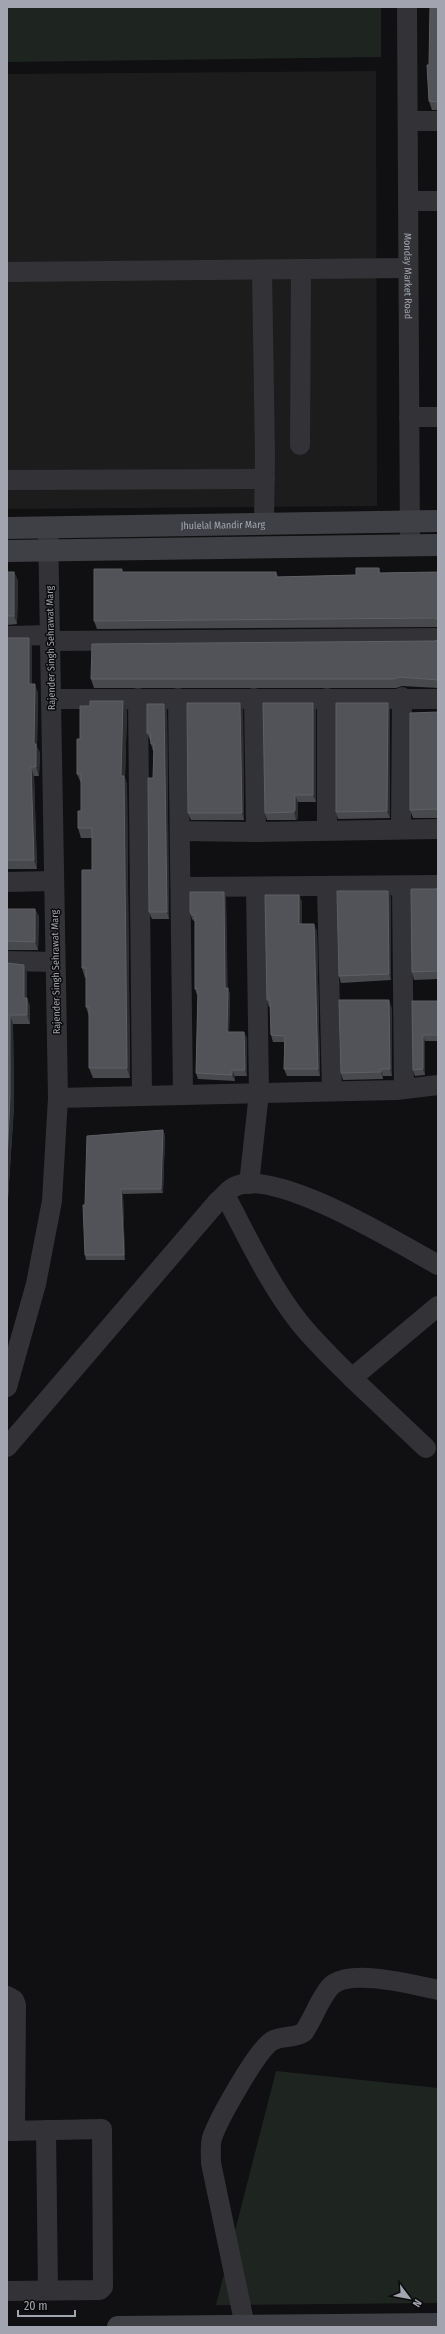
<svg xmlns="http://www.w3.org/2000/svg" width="445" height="2334" font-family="'Fira Sans Condensed',sans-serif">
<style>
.built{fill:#1c1c1d}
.green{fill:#1e2520}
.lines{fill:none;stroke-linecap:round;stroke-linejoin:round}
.street{stroke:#333337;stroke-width:20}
.secondary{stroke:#3f4045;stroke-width:22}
.wall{fill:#48494d}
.shaded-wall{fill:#2d2e31}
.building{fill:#515358;stroke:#5e6066}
.labels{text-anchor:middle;stroke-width:3;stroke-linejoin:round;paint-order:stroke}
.street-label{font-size:10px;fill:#a2a5b0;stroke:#0b0b0b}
</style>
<rect width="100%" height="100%" fill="#100f11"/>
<polygon class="built" points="376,71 377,506 7,509 7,74"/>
<g class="green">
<polygon points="7,7 381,7 381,57 7,62"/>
<polygon points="276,2071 438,2088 438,2303 216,2305"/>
</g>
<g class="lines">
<g class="street">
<path id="s1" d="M 407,7 L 410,545"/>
<polyline points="408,121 438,121"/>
<polyline points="408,201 438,201"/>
<polyline points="262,270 265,456 264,524"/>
<polyline points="7,272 408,268"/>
<polyline points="409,417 438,417"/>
<polyline points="300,445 301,270"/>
<polyline points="7,480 265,479"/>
<polyline points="7,636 50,635"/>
<polyline points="50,641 438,638"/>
<polyline points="138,698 142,1096"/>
<polyline points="178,698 183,1095"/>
<polyline points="254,698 256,832"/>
<polyline points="51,699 438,699"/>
<polyline points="401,829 402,697"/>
<polyline points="327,830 327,698"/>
<polyline points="180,831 256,832 438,829"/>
<polyline points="7,882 54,881"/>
<polyline points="402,886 404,1089"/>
<polyline points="181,887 438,885"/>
<polyline points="327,887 332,1091"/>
<polyline points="7,961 55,962"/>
<polyline points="58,1098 396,1090 438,1085"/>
<polyline points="249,1184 259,1093 256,888"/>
<path d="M 225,1195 C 248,1238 269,1284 299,1322 C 315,1342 334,1360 352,1378 L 438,1306"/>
<polyline points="352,1378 426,1448"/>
<polyline points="7,1387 36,1284 52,1201 58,1098 48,527"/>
<path d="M 7,1447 L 218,1201 C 223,1197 228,1190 234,1187 C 274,1166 400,1244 438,1265"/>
<polyline points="7,1996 14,2000 16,2005 15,2131"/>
<polyline points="46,2130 48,2290"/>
<polyline points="7,2131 102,2129 103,2287 100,2290 7,2291"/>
<path d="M 245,2326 L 211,2163 C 211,2155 210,2145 212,2138 C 218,2120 257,2050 272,2041 C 281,2035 294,2039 304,2032 C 314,2017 319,2000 330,1987 C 348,1967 414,1985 438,1990"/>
</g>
<g class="secondary">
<path id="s2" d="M 7,528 L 438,521"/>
<polyline points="7,551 438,545"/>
<polyline points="118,2327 438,2324"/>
</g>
</g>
<g class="wall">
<polygon points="438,7 438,110 432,110 429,101"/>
<polygon points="379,568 380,573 438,572 438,627 97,629 94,621 123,572 276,572 278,577 356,575"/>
<polygon points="7,572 14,572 18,581 17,624 7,625"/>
<polygon points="7,638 29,638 32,647 32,684 38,693 37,747 40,753 39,776 34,776 37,869 7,869"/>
<polygon points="438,640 438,688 402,686 396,688 94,688 91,679 435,641"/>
<polygon points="123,701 127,710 125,778 127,785 130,1078 93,1078 89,1068 89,1016 86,1007 86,978 85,978 82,968 92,870 92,838 81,838 78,828 81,811 81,783 77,774 80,739 90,706"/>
<polygon points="313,703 316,710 316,802 298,802 298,818 296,820 267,820 265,813"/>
<polygon points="388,703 390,710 390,818 338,819 336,812"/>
<polygon points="164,704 167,710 169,919 152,919 149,912 154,751 153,751 151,744 151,740 150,740 147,733"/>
<polygon points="243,710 244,820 191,820 188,813"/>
<polygon points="438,712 438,818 413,818 410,810"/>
<polygon points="438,887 438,979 414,980 412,972 436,889"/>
<polygon points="224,892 226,898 227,988 230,994 229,1032 247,1038 247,1076 235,1076 235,1081 198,1079 196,1073 198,995 197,995 195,989 195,921 194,921 192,919 190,912"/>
<polygon points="299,895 302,902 302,924 317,931 320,1076 287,1076 284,1069 284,1042 273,1042 271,1035 270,1007 269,1007 267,1000"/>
<polygon points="391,897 391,980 341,983 339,976"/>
<polygon points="7,909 35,909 39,917 38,950 7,950"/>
<polygon points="7,963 27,973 27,999 30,1006 30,1024 13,1024 14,1105 8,1199 7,1199"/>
<polygon points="412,1001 438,1001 438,1041 425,1041 425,1075 415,1076 413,1070"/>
<polygon points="392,1008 392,1076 383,1076 383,1079 343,1080 341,1073"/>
<polygon points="165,1135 163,1193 123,1194 125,1260 86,1260 85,1255 85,1205"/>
</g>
<g class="shaded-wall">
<polygon points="14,572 18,581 17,624 14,616"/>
<polygon points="29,638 32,647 32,693 29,684"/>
<polygon points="35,684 38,693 37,747 40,753 39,776 36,767 34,744"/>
<polygon points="123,701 127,710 125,778 127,785 130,1078 127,1068 121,776"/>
<polygon points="240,703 243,710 244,820 242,813"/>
<polygon points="313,703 316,710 316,802 313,795"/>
<polygon points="388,703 390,710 390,818 387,811"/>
<polygon points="164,704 167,710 169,919 167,912"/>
<polygon points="31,767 34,776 37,869 34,860"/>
<polygon points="295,795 298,802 298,818 296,820 294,812"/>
<polygon points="388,891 391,897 391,980 389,974"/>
<polygon points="224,892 226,898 228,994 225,988"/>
<polygon points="299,895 302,902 302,931 299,924"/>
<polygon points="35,909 39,917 38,950 35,942"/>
<polygon points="314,924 317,931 320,1076 318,1069"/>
<polygon points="24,965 27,973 27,999 30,1006 30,1024 27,1015 24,998"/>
<polygon points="228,988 230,994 229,1038 227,1032"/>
<polygon points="389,1000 392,1008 392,1076 390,1069"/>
<polygon points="10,1015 13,1024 14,1105 8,1199 7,1195 7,1162"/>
<polygon points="244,1032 247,1038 247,1076 245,1070"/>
<polygon points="423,1035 425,1041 425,1075 423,1069"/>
<polygon points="381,1069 383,1076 383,1079 381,1072"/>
<polygon points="232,1070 235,1076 235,1081 232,1075"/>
<polygon points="163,1130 165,1135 163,1193 161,1189"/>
<polygon points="121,1189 123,1194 125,1260 124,1255"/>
</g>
<g class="building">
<polygon points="430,7 438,7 438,102 429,101 427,65 429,65"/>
<polygon points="356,568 379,568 379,573 438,572 438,619 435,618 94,621 94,569 122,569 122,572 276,572 276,577 356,575"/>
<rect x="7" y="572" width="7" height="44"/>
<polygon points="7,638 29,638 29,684 35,684 34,744 36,744 36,767 31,767 34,860 7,860"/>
<polygon points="438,640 438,680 400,677 393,679 91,679 92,644 435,641"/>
<polygon points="90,701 123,701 121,776 124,776 127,1068 89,1068 89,1007 86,1007 86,968 82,968 82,870 92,870 92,828 78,828 78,811 81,811 81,774 77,774 77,739 80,739 80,706 90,706"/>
<polygon points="187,703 240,703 242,813 188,813"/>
<polygon points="263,703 313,703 313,795 295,795 295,810 294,812 265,813"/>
<polygon points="336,703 388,703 387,811 336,812"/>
<polygon points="147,704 164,704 167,912 149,912 148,778 153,778 154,744 151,744 150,733 147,733"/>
<polygon points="438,712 438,810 435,809 410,810 410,713"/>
<polygon points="438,887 438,971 412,972 411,889 436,889"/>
<polygon points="337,891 388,891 389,974 339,976"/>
<polygon points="190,892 224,892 225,988 228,988 227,1032 244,1032 245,1070 232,1070 232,1075 196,1073 198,989 195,989 195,915 192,915 190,912"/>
<polygon points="265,895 299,895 299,924 314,924 318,1069 284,1069 285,1036 271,1035 270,1000 267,1000"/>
<polygon points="7,909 35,909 35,942 7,941"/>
<polygon points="7,963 24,965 24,998 27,998 27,1015 10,1015 10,1097 7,1162"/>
<polygon points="339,1000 389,1000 390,1069 381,1069 381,1072 341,1073"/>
<polygon points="412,1001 438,1001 438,1035 423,1035 423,1069 413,1070"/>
<polygon points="163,1130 161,1189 121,1189 124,1255 85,1255 83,1205 85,1205 87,1136"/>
</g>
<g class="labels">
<g class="street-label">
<text dy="4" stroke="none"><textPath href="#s1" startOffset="269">Monday Market Road</textPath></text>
<text dy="4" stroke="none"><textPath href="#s2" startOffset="216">Jhulelal Mandir Marg</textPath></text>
<text transform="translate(50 648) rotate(-91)" y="4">Rajender Singh Sehrawat Marg</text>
<text transform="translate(55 972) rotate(-91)" y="4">Rajender Singh Sehrawat Marg</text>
</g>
</g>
<rect width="445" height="2334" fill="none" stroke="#a2a5b0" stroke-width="16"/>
<g transform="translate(409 2298) rotate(122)" stroke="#0b0b0b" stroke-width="3" paint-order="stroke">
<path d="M0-3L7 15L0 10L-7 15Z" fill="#a2a5b0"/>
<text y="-6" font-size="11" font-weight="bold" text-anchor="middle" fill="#a2a5b0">N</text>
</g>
<path d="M18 2310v6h57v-6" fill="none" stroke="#a2a5b0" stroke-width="2"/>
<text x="24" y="2310" font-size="12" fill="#a2a5b0" stroke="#0b0b0b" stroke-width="3" paint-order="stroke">20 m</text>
</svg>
